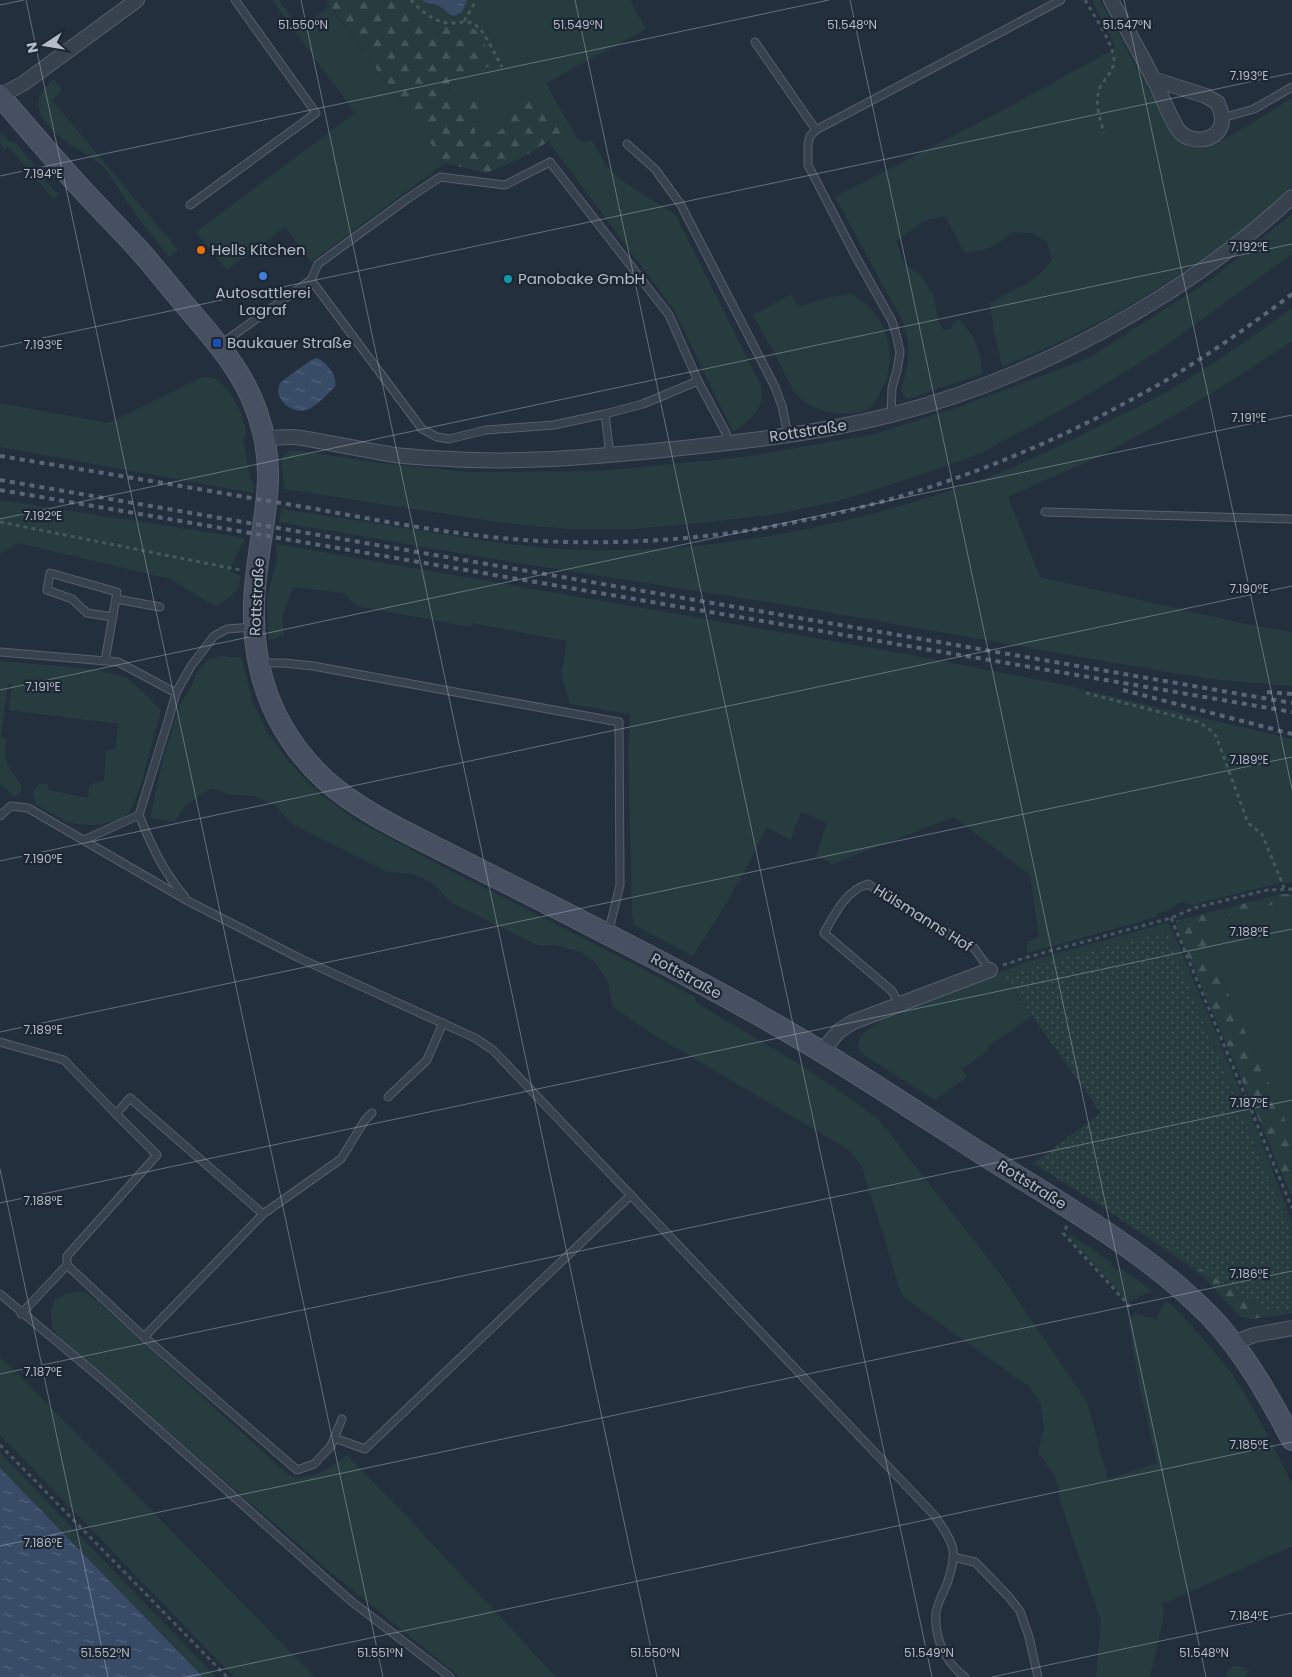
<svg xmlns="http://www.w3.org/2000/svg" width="1292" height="1677" font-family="Poppins,sans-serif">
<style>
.green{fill:#263c3f}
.forest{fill:url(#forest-firs)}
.garden{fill:url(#garden-dots)}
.water{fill:url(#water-ripples)}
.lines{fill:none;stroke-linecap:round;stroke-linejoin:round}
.lane-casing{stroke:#565f6c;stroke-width:9}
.street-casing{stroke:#565f6c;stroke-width:16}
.secondary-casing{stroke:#565f6c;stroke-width:22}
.path{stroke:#44595c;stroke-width:3;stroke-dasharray:4 4;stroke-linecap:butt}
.lane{stroke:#38414e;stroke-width:7}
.street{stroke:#38414e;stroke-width:14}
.secondary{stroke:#465061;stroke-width:20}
.rail{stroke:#5a6575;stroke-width:4;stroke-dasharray:5 5;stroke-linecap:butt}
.ticks{fill:none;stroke:#b4bcc9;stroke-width:1;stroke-opacity:0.45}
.food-dot{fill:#e8710a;stroke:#1d2633;stroke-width:2}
.shop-dot{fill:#3f7fe0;stroke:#1d2633;stroke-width:2}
.culture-dot{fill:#0f9aa8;stroke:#1d2633;stroke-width:2}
.transit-dot{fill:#1a4fb4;stroke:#1d2633;stroke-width:2}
.labels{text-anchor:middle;stroke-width:4.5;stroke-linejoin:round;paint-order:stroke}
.poi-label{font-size:15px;fill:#b4bcc9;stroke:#1d2633;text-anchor:start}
.street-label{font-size:15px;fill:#b4bcc9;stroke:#1d2633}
.ticks-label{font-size:12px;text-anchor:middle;fill:#b4bcc9;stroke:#1d2633;stroke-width:4.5;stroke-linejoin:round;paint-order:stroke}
</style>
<defs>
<pattern id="forest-firs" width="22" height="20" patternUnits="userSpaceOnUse" patternTransform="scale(1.25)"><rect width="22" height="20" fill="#263c3f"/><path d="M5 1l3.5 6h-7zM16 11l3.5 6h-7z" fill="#435659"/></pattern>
<pattern id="garden-dots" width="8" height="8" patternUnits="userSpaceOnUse" patternTransform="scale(1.25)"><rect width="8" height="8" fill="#263c3f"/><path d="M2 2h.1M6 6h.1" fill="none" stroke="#435659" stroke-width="1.8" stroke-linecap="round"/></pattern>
<pattern id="water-ripples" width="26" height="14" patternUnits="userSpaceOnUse" patternTransform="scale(1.25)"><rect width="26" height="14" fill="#394c67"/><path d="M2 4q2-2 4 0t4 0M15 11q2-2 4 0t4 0" fill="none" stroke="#53647b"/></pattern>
</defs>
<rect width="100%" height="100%" fill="#242f3e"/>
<g class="green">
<polygon points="272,0 279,0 300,29 330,6 445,163 311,262 285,227 227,270 196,232 355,113"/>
<path d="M 401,0 L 422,0 L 427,4 L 436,5 L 457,15 L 462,12 L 467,0 L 630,0 L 646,29 L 546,83 L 566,120 L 552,115 L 537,102 L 521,104 L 500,131 L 483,144 C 469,130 476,116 485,102 C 482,98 480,95 475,95 C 470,95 465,100 459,100 C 449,98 448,86 452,79 C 465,78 465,69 468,59 L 475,59 L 479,65 L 489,59 L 482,38 L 458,26 L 444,25 L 425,19 L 412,11 Z"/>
<path d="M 1092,0 L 1100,0 L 1172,133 C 1179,142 1187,148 1199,148 C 1216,148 1274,109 1292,98 L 1292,187 C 1210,263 1105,326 1002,367 L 994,332 L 990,304 C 1003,293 1021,289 1035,278 C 1041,273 1046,266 1052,260 L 1047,242 L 1032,233 L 1013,232 L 992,247 L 966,254 C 957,242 953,228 944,216 L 924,221 L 896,241 L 904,263 L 920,275 L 933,295 L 939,323 L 944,330 L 951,329 L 954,322 L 960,320 C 973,333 983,356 982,374 L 907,399 L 901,391 C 908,363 912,351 903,322 L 835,197 L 1005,109 L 1116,48 Z"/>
<path d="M 54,79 L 61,88 L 60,93 L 52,100 L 178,250 L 169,257 C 156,240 141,223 129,205 C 122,195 109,171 100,164 C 81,150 50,136 40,112 C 35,98 43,87 54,79 Z"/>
<path d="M 571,128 C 576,137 581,145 592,140 L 606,165 L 615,175 L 627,184 L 675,214 L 761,386 C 766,407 749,422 733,432 L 674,310 L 548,141 Z"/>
<polygon points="1,132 11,143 14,141 33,163 37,172 59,195 53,199 8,146 4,149 0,143"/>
<polygon points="1292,214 1292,254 1157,352 1074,403 979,454 909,479 838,501 771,515 700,523 634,529 568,529 504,523 284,489 281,459 288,451 301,451 372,462 467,472 601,471 745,457 875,434 962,406 1089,358 1210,280"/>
<path d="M 792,294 L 798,307 L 821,299 L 851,294 C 887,312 901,358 880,392 C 877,398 872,407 866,410 C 855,415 839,414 828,412 C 817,409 805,404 798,396 C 792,390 788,380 784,372 C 774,353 764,334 753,315 Z"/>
<path d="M 1292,308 L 1292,341 C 1229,383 1164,424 1095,458 C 1067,472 1036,483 1008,497 L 1040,577 L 1241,623 L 1292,632 L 1292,686 L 1220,680 L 1167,672 L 787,605 L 511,562 L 279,522 L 282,509 C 329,516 377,524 425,531 C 471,539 516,546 563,549 C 702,557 854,526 983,479 C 1029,462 1072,440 1115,418 C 1135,408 1157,398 1177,386 C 1217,362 1255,335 1292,308 Z"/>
<path d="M 203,377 C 206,377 212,377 215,379 C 231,386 247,421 246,437 L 243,439 L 250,477 L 254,485 L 253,493 L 0,447 L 0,403 L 108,423 Z"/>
<polygon points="0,500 245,538 229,571 241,576 237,590 217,607 170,579 18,543 0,554"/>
<polygon points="276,544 912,655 1059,684 1292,739 1292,883 1279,883 1192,905 1184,902 1178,903 1170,910 1159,913 1153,918 1027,953 1027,942 1039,937 1030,875 954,817 832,864 816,855 827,823 801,812 790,840 767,827 738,884 736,884 733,889 734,891 693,956 634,925 632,911 628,753 630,714 570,704 561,676 567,641 472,623 471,627 356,606 344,593 293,587 282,618 284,635 269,640 267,604 268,592 277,561"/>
<path d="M 221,656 L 241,658 L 253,703 L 268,733 L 285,757 L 317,792 L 359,822 L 459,875 L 628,961 L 695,997 L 698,1004 C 759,1040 823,1076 879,1120 L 1001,1275 L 1087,1402 L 1108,1479 L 1157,1463 L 1138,1381 L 1129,1321 L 1134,1313 L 1156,1319 L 1166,1301 L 1172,1305 L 1208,1344 L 1232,1374 L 1252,1406 L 1274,1447 L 1292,1484 L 1292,1546 L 1163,1604 L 1164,1616 L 1150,1677 L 1096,1677 L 1101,1621 L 1062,1507 L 1055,1476 L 1038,1452 L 1044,1430 L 1041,1404 L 1029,1387 L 902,1296 L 862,1167 L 849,1150 L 649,1032 L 613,1007 L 607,979 L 594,962 L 581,952 L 555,945 L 539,946 L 450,902 L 434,884 L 413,874 L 387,872 L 291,823 L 276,806 L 255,796 L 230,795 L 211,788 L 185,806 L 175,822 L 150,818 L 164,755 L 180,704 L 193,683 L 197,671 L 209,660 Z"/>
<path d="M 0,661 L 91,669 L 126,677 L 161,710 C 155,729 139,806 126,815 C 111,826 83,828 66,821 C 56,817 46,810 36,804 L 33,790 L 39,784 L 48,784 L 49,790 L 88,798 L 89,785 L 104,780 L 106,750 L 115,750 L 118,724 L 9,710 L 12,684 L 8,684 L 1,737 L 7,739 C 3,767 8,764 22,786 L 21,791 L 15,797 L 0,784 Z"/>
<polygon points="1284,902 1292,904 1292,1140 1289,1137 1280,1099 1266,1078 1197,924"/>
<polygon points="1167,923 1170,926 1174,934 1259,1135 1292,1222 1292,1234 1166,932 1007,981 1032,1016 987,1047 989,1050 962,1069 967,1077 935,1100 861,1053 858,1046 861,1035 889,1015 1029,961"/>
<polygon points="1070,1234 1112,1263 1111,1266 1118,1270 1120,1268 1152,1291 1128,1302 1068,1236"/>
<path d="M 78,1291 L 88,1294 L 97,1301 L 288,1475 C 308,1484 332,1467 347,1455 L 410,1520 L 556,1677 L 460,1677 L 322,1565 L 63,1341 L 52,1328 L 51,1309 L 55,1300 L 66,1294 Z"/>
<polygon points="0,1358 8,1364 315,1677 234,1677 0,1435"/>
<polygon points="0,1453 216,1677 203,1677 0,1468"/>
<polygon points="1234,1666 1245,1667 1249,1671 1245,1677 1225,1677 1229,1668"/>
</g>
<g class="forest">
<path d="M 326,0 L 401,0 C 413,13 428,22 445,25 C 457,28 469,23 479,33 C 486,41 488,56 490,66 L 483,69 L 480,67 L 475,59 L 468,59 C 465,69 465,77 452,79 C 450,83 448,87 450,91 C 456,107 466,94 475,94 C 480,95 482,98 485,102 C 479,118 466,127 483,144 L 500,131 L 521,104 L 527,101 L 537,102 L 552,115 L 566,120 L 571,128 L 521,158 L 486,173 L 445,163 Z"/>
<polygon points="1281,894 1292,894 1292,904 1284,902 1197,924 1266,1078 1280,1099 1289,1137 1292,1140 1292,1197 1177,929 1176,921"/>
<polygon points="1093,1200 1258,1305 1275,1310 1292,1309 1292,1313 1253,1319 1241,1317 1201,1274 1200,1275 1188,1265"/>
</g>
<polygon class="garden" points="1166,932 1292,1234 1292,1309 1275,1310 1258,1305 1033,1163 1101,1113 1004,976 1050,961"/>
<g class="water">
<path d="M 422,0 L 467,0 L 462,12 L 454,16 C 448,14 445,9 439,6 C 433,3 427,5 422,0 Z"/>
<path d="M 317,358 C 327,363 338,375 335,387 C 327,394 317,406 307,410 C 291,415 271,397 281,382 L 311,360 Z"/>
<polygon points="0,1468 203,1677 0,1677"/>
</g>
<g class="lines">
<g class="lane-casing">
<g id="lane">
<polyline points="755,42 816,130"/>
<polyline points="1222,118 1254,109 1292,87"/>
<polyline points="627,144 655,169 681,205 775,387 782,406 788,435"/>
<polyline points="190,205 316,113 235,0"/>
<polyline points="311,280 318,264 407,199 440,177 505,185 550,162 669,315 698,381"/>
<polyline points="221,344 311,280 422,429 437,437 449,439 486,430 554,425 605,414 643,404 698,381 726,433 728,443"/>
<polyline points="605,414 610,455"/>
<polyline points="891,415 892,388 897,370 900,352 896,334 892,321 856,257 808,165 808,144 810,136 816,130 1061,0"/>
<polyline points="1045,512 1292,519"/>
<polyline points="116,599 160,607"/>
<polyline points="0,652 118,662 176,693"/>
<polyline points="105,661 117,592 50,573 47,590 72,599 87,613 113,617"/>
<polyline points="261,663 284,663 313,666 619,722 620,885 608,934"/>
<path d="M 139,815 C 151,845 164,873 185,897"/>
<path d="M 0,816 L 11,806 L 28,808 L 188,901 L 299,958 L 475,1038 L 493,1050 L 935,1516 C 942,1527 951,1538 953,1550 C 955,1560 950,1574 947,1584 C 943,1593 937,1604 936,1613 C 934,1638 945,1662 965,1677"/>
<polyline points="84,840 139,815 169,718 176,693 191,666 214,636 227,629 253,627"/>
<path d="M 899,1004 L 892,991 L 824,933 C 835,914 845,891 868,884 L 915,915 L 974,948 L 990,970"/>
<polyline points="0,1042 64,1060 116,1114 130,1098 263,1214"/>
<polyline points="388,1097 427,1060 443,1023"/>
<polyline points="67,1265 67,1256 157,1155 116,1114"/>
<polyline points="0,1294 104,1381 351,1601 450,1677"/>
<polyline points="21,1314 67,1265 144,1337 263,1214 341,1159 365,1120 372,1113"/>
<polyline points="144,1337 297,1470 314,1464 331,1446 342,1419"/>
<polyline points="334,1438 365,1449 631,1195"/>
<polyline points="953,1557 975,1562 1008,1596 1020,1611 1029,1637 1038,1677"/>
</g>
</g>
<g class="street-casing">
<g id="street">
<path d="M 1111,0 C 1126,28 1142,56 1156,84 C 1162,96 1172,123 1180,132 C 1194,146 1223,140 1222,118 C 1222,113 1219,108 1218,103 L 1206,96 L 1153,79"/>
<polyline points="0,96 24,83 137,0"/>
<path d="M 265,438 C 274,438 283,437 292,437 C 301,437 311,440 319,441 C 345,446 370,451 395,455 C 420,458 447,459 472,460 C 536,462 600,456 663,450 C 740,442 816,434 891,415 C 1035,378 1183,298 1292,197"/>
<polyline points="821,1052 839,1031 853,1022 990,970"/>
<polyline points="1233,1343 1254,1335 1292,1328"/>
</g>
</g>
<g class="secondary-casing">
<path id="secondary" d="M 0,96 C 26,126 52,157 79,186 C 99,208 120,229 140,251 C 156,269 170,287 185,305 C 213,338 243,370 257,412 C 278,471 264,511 257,569 C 246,650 263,721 324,779 C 358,810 402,830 443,851 C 485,872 527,893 568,914 C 654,958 740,1002 822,1052 C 876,1085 929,1120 982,1154 C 1060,1203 1145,1250 1210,1316 C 1244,1352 1269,1396 1292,1440"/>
</g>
<g class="path">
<path d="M 411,0 C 420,10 433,21 447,23 C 458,24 468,18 478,27 C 485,33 497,58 502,67"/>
<path d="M 1085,0 C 1093,14 1114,45 1114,60 C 1114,71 1105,78 1100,87 C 1094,102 1100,119 1104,133"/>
<polyline points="464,21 473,6 475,0"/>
<polyline points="0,522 240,570"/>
<polyline points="1086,693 1198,722 1208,728 1216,736 1248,823 1262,834 1284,888"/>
<polyline points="1171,918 1292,1208"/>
<polyline points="1003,965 1028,957 1171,918 1194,908 1267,890 1292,889"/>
<polyline points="1067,1226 1063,1233 1132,1309"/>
<polyline points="0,1445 227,1677"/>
</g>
<use href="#lane" class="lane"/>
<use href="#street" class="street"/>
<use href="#secondary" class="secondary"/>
<g class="rail">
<path d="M 0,456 C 105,473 210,491 316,509 C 398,524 481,540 565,542 C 760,547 956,495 1127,402 C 1143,393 1159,385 1175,375 C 1215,350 1254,323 1292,294"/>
<polyline points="0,480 1292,703"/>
<polyline points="0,490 1292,712"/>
<polyline points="1123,690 1292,734"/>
<polyline points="1267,692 1292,694"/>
</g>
</g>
<path class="ticks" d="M 26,0 L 383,1677M 301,0 L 657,1677M 575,0 L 932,1677M 850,0 L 1206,1677M 1124,0 L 1292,789M 0,5 L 24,0M 0,176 L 829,0M 0,347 L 1292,73M 0,519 L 1292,244M 0,690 L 1292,415M 0,861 L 1292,586M 0,1032 L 1292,757M 0,1169 L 108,1677M 0,1203 L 1292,929M 0,1374 L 1292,1100M 0,1546 L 1292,1271M 187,1677 L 1292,1442M 992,1677 L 1292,1613"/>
<circle class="food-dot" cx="201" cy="250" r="5"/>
<circle class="shop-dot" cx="263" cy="276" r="5"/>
<circle class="culture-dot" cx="508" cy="279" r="5"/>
<rect class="transit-dot" x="212" y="338" width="10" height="10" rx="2.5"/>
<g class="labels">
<g class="poi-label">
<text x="211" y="255">Hells Kitchen</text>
<text x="518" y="284">Panobake GmbH</text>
<text x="263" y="298" text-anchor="middle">Autosattlerei<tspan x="263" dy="17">Lagraf</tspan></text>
<text x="227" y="348">Baukauer Straße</text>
</g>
<g class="street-label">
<text transform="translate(808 431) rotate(-9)" y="5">Rottstraße</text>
<text transform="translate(257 597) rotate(-87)" y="5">Rottstraße</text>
<text transform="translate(923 918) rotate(32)" y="5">Hülsmanns Hof</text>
<text transform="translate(686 976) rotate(29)" y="5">Rottstraße</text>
<text transform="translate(1032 1185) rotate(32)" y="5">Rottstraße</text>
</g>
</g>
<g class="ticks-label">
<text x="303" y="29">51.550°N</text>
<text x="578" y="29">51.549°N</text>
<text x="852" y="29">51.548°N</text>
<text x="1127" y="29">51.547°N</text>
<text x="1249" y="80">7.193°E</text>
<text x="43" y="178">7.194°E</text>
<text x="1249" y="251">7.192°E</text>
<text x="43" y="349">7.193°E</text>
<text x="1249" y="422">7.191°E</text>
<text x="43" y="520">7.192°E</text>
<text x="1249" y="593">7.190°E</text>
<text x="43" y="691">7.191°E</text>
<text x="1249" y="764">7.189°E</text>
<text x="43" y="863">7.190°E</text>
<text x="1249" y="936">7.188°E</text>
<text x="43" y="1034">7.189°E</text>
<text x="1249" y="1107">7.187°E</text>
<text x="43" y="1205">7.188°E</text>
<text x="1249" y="1278">7.186°E</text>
<text x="43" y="1376">7.187°E</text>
<text x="1249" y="1449">7.185°E</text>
<text x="43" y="1547">7.186°E</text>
<text x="1249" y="1620">7.184°E</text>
<text x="105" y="1657">51.552°N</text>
<text x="380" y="1657">51.551°N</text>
<text x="655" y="1657">51.550°N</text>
<text x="929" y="1657">51.549°N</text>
<text x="1204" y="1657">51.548°N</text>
</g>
<g transform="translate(45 45) rotate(258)" stroke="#1d2633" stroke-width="4" paint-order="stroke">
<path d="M0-4L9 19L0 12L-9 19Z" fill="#b4bcc9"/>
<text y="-8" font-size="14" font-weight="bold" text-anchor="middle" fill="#b4bcc9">N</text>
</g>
</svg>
